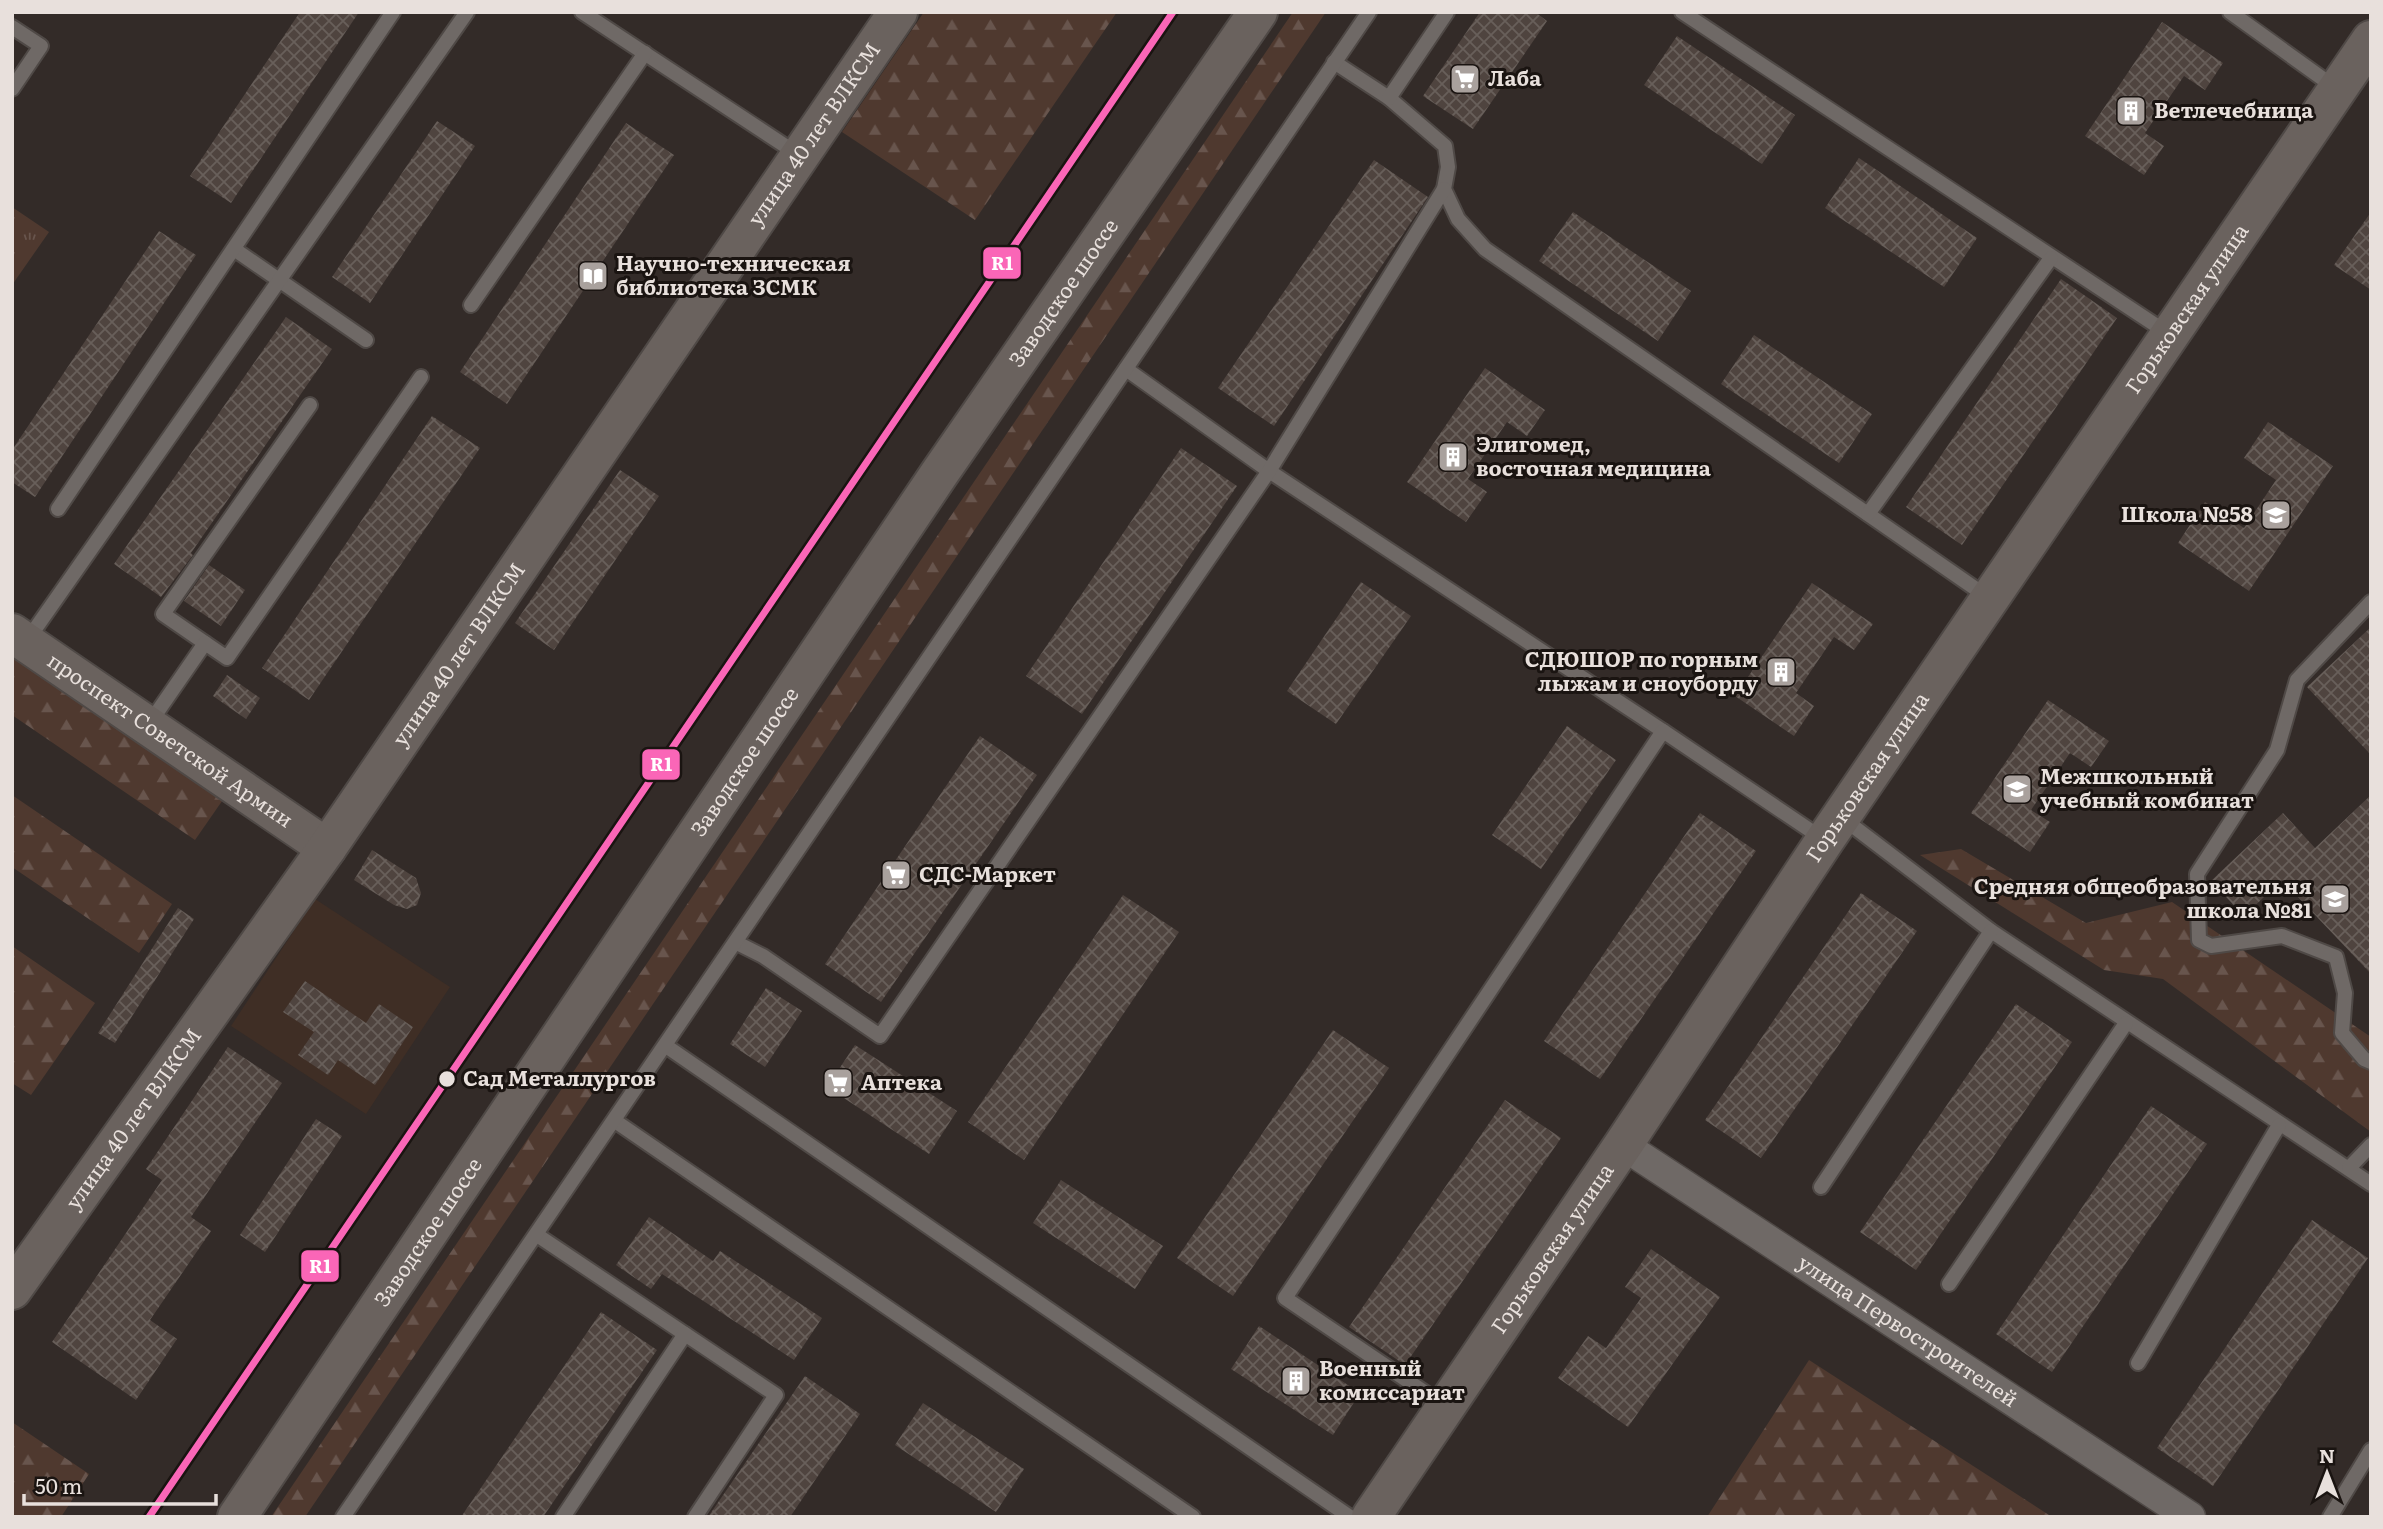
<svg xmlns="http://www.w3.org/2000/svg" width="2383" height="1529" font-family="Literata,serif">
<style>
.built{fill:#3f2e25}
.grass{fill:url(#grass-tufts)}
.forest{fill:url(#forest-firs)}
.building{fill:url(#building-cross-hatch)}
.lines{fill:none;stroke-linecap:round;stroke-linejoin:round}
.lane-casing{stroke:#4f4946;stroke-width:18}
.street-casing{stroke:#4f4946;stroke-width:33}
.secondary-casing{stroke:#4f4946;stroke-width:42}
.lane{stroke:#6f6966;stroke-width:14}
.street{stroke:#6f6966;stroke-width:30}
.secondary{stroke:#6a625e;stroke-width:38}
.rail-1-casing{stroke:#1a1411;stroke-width:12}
.rail-1{stroke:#fa66b7;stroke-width:7}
.stop-dot{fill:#e8e0dc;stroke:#1a1411;stroke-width:2.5}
.labels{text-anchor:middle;stroke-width:6;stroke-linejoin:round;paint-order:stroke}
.poi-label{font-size:21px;font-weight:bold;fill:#e8e0dc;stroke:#1a1411;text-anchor:start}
.street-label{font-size:21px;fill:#e8e0dc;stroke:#1a1411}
.stop-label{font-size:21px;font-weight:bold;fill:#e8e0dc;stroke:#1a1411;text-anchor:start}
.line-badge{stroke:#1a1411;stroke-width:2.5}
.badge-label{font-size:19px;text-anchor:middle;font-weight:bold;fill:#fff}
</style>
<defs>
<pattern id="grass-tufts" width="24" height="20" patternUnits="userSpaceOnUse" patternTransform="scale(1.75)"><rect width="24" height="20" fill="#4f392f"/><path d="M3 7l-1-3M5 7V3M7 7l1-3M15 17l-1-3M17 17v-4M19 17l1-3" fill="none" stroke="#68554d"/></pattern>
<pattern id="forest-firs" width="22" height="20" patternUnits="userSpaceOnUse" patternTransform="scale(1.75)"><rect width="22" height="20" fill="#4f392f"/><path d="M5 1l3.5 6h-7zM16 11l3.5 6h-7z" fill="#68554d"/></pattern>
<pattern id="building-cross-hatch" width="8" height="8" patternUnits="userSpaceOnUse" patternTransform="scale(1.75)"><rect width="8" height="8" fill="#4f443f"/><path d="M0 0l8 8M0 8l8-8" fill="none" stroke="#685f5a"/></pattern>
</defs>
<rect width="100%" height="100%" fill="#332b28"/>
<polygon class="built" points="315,899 450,987 366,1114 231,1026"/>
<polygon class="grass" points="12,207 49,232 12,285"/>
<g class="forest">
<polygon points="924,12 1117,12 975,220 842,132"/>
<polygon points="1293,12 1326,12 305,1517 271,1517"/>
<polygon points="12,643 229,791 195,840 12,715"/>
<polygon points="12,795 172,904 139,953 12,867"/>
<polygon points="1961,849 2086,923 2172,902 2371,1037 2371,1132 2163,979 2104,970 1920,855"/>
<polygon points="12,946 95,1003 31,1095 12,1083"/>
<polygon points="1809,1360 2052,1517 1707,1517"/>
<polygon points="12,1422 89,1474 61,1517 12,1517"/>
</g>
<g class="building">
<polygon points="300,12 359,12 231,203 190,176"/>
<polygon points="1480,12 1535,12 1547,21 1473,129 1423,96"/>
<polygon points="2162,22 2223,63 2205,90 2184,76 2145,133 2164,146 2144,175 2085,136"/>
<polygon points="1677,36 1795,115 1762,164 1644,85"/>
<polygon points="437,121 475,146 370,303 332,277"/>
<polygon points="626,123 674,155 507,404 460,372"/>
<polygon points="1859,158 1977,238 1944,287 1825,208"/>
<polygon points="1374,160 1428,197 1274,426 1218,388"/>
<polygon points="1573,212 1691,291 1658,341 1539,261"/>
<polygon points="2371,212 2371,290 2334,265"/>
<polygon points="159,231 196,255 35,497 12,482 12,450"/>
<polygon points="2061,279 2117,318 1962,545 1906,507"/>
<polygon points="286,317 332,349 191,553 193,555 161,597 114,564"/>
<polygon points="1754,335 1872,414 1839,463 1721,384"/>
<polygon points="1485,368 1545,410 1527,436 1507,422 1468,479 1487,492 1466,522 1407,482"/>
<polygon points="432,416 480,448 309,700 262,668"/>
<polygon points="2268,422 2333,466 2249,591 2178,543 2205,502 2244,528 2276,480 2244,458"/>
<polygon points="1181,448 1237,486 1082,714 1026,676"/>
<polygon points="620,470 659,496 554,650 515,623"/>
<polygon points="209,565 245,590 221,626 184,601"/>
<polygon points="1361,582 1411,616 1336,724 1287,691"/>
<polygon points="1812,583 1873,624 1854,650 1834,637 1796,693 1814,706 1794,736 1735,696"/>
<polygon points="2371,627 2371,755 2307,687"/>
<polygon points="227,675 260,698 246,719 213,696"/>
<polygon points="2048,700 2109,741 2091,767 2070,753 2031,810 2050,822 2030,852 1971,813"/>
<polygon points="1567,726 1616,760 1541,869 1492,835"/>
<polygon points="980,736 1037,775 881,1002 825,964"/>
<polygon points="2371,795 2371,974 2282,880 2244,916 2211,881 2283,813 2315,848"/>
<polygon points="1700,813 1756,851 1600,1079 1544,1041"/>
<polygon points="372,850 416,878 421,893 417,905 407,909 394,905 354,880"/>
<polygon points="1861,893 1917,931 1761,1158 1705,1120"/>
<polygon points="1123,895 1179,932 1024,1160 968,1122"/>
<polygon points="178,908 194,919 115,1043 98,1033"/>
<polygon points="305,981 366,1023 379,1004 413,1027 375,1085 338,1060 328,1075 298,1055 314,1032 283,1012"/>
<polygon points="766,988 802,1011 765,1067 730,1044"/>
<polygon points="2016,1004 2072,1042 1916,1270 1860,1232"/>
<polygon points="1333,1030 1389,1068 1233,1296 1177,1258"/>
<polygon points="855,1045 957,1111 929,1154 827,1087"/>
<polygon points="228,1047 282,1083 191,1217 211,1231 150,1320 177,1339 136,1400 52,1342 162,1180 146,1169"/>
<polygon points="1505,1100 1561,1138 1405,1365 1349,1327"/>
<polygon points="2151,1106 2207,1144 2052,1372 1996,1334"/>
<polygon points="316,1119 342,1136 265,1252 240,1235"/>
<polygon points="1061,1180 1163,1246 1135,1289 1033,1223"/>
<polygon points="649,1217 713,1261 720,1251 822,1318 794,1360 662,1274 651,1289 616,1265"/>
<polygon points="2312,1220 2368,1258 2213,1486 2157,1448"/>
<polygon points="1651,1249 1720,1297 1628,1427 1558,1378 1588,1336 1606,1348 1641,1298 1625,1287"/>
<polygon points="601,1312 657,1350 543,1517 461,1517"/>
<polygon points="1259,1326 1360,1393 1333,1435 1231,1369"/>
<polygon points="805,1376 860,1414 790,1517 708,1517"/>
<polygon points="923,1403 1024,1469 996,1512 895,1445"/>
</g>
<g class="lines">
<g class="lane-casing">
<g id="lane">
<polyline points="582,12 799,155"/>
<polyline points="1682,12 2169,334"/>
<polyline points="2230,12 2337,89"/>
<polyline points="12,27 41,46 12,89"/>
<polyline points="1334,62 1389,98 1445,146 1448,167 1444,189 1458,219 1485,249 1989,598"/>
<polyline points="1389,98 1447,12"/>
<polyline points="234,249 366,340"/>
<polyline points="471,305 645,53"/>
<polyline points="1126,369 1269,471 1663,731"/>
<polyline points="58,509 393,12"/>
<polyline points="1868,514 2051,258"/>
<polyline points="2371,602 2297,680 2277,750 2197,874 2199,940 2211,946 2282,936 2336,957 2345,993 2342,1033 2364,1059 2371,1062"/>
<polyline points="26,642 467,12"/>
<polyline points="205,643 163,614 310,405"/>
<polyline points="149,724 205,643 227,658 421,377"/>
<polyline points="1841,817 1991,931 2371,1184"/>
<polyline points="737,943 763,956 880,1036 1269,471 1444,189"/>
<polyline points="666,1046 1350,1517"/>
<polyline points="615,1121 1193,1517"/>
<polyline points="2349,1168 2371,1145"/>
<polyline points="1821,1187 1991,931"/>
<polyline points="537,1235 776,1395 695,1517"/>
<polyline points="1949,1284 2126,1023"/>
<polyline points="2138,1363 2279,1125"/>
<polyline points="1445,1406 1285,1298 1663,731 1823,839"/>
<polyline points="343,1517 1369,12"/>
<polyline points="563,1517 685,1334"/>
<polyline points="2330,1517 2371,1450"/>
</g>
</g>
<g class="street-casing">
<g id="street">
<path id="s1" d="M 1623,1145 L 2190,1517"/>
</g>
</g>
<g class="secondary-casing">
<g id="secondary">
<path id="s2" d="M 12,633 L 327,848"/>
<path id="s3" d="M 12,1290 L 327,848 L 898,12"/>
<path id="s4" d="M 237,1517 L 939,474 L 1258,12"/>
<path id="s5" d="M 1371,1517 L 1623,1145 L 1825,840 L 2371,40"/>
</g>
</g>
<use href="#lane" class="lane"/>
<use href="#street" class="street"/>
<use href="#secondary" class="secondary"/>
<g class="rail-1-casing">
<polyline id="rail-1" points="149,1517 1173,12"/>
</g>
<use href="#rail-1" class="rail-1"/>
</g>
<defs>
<g id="supermarket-square" transform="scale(1.575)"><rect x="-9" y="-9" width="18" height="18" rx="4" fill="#a9a19d" stroke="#1a1411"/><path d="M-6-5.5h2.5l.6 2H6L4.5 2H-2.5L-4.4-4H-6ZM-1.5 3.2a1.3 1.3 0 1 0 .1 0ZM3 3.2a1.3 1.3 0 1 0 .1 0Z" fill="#fff"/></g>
<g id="building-square" transform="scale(1.575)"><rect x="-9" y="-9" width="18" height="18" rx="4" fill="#a9a19d" stroke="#1a1411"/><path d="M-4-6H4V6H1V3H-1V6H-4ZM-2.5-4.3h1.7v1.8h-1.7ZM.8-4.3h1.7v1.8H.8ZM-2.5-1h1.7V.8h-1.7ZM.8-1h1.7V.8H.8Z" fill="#fff"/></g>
<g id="library-square" transform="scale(1.575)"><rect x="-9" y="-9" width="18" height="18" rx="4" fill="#a9a19d" stroke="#1a1411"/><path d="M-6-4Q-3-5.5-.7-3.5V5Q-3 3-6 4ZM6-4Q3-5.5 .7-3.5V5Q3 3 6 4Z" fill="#fff"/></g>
<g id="school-square" transform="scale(1.575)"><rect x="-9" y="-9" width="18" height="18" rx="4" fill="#a9a19d" stroke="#1a1411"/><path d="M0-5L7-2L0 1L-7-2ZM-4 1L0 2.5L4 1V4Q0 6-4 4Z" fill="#fff"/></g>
<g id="university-square" transform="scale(1.575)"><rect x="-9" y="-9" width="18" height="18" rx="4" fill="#a9a19d" stroke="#1a1411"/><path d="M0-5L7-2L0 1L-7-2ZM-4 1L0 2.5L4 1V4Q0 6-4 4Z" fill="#fff"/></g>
</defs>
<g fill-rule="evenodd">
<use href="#supermarket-square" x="1465" y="79"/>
<use href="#building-square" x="2131" y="111"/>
<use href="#library-square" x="593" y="276"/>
<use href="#building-square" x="1453" y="457"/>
<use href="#school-square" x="2276" y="515"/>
<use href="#building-square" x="1781" y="672"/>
<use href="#university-square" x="2017" y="789"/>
<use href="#supermarket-square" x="896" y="875"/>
<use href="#school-square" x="2335" y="899"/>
<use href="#supermarket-square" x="838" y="1083"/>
<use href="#building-square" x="1296" y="1381"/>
</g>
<circle class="stop-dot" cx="447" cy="1079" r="9"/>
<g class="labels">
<g class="poi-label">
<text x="1488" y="86">Лаба</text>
<text x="2154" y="118">Ветлечебница</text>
<text x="616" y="271">Научно-техническая<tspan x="616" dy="24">библиотека ЗСМК</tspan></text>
<text x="1476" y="452">Элигомед,<tspan x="1476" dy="24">восточная медицина</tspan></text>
<text x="2253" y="522" text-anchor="end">Школа №58</text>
<text x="1758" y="667" text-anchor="end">СДЮШОР по горным<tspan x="1758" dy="24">лыжам и сноуборду</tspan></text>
<text x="2040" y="784">Межшкольный<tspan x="2040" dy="24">учебный комбинат</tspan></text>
<text x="919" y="882">СДС-Маркет</text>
<text x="2312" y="894" text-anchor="end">Средняя общеобразовательня<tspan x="2312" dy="24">школа №81</tspan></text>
<text x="861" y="1090">Аптека</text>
<text x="1319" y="1376">Военный<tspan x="1319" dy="24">комиссариат</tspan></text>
</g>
<g class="street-label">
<text dy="7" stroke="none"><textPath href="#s3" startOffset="1407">улица 40 лет ВЛКСМ</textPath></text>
<text dy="7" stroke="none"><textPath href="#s4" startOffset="1477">Заводское шоссе</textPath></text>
<text dy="7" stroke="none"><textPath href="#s5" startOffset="1458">Горьковская улица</textPath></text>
<text dy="7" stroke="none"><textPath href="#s3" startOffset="777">улица 40 лет ВЛКСМ</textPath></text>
<text dy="7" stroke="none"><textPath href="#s2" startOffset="191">проспект Советской Армии</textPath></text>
<text dy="7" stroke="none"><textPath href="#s4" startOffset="910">Заводское шоссе</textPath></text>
<text dy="7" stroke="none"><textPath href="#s5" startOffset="891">Горьковская улица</textPath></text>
<text dy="7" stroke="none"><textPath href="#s3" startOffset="210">улица 40 лет ВЛКСМ</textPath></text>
<text dy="7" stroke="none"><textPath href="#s4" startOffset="343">Заводское шоссе</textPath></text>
<text dy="7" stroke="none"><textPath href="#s5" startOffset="324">Горьковская улица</textPath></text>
<text dy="7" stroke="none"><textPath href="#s1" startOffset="340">улица Первостроителей</textPath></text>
</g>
<g class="stop-label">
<text x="463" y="1086">Сад Металлургов</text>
</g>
</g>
<g class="line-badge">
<rect x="982" y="246" width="40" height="34" rx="7" fill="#fa66b7"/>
<rect x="641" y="748" width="40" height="33" rx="7" fill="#fa66b7"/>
<rect x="300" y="1249" width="40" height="34" rx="7" fill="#fa66b7"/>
</g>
<g class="badge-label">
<text x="1002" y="270">R1</text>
<text x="661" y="771">R1</text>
<text x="320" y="1273">R1</text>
</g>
<rect width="2383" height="1529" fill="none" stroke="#e8e0dc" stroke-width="28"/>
<g transform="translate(2327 1473)" stroke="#1a1411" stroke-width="5" paint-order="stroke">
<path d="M0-5L12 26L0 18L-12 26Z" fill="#e8e0dc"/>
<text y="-10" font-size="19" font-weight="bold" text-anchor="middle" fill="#e8e0dc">N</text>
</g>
<path d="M24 1494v10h192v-10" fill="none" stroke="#e8e0dc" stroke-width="3.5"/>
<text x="35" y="1494" font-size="21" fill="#e8e0dc" stroke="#1a1411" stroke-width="5" paint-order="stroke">50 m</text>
</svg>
